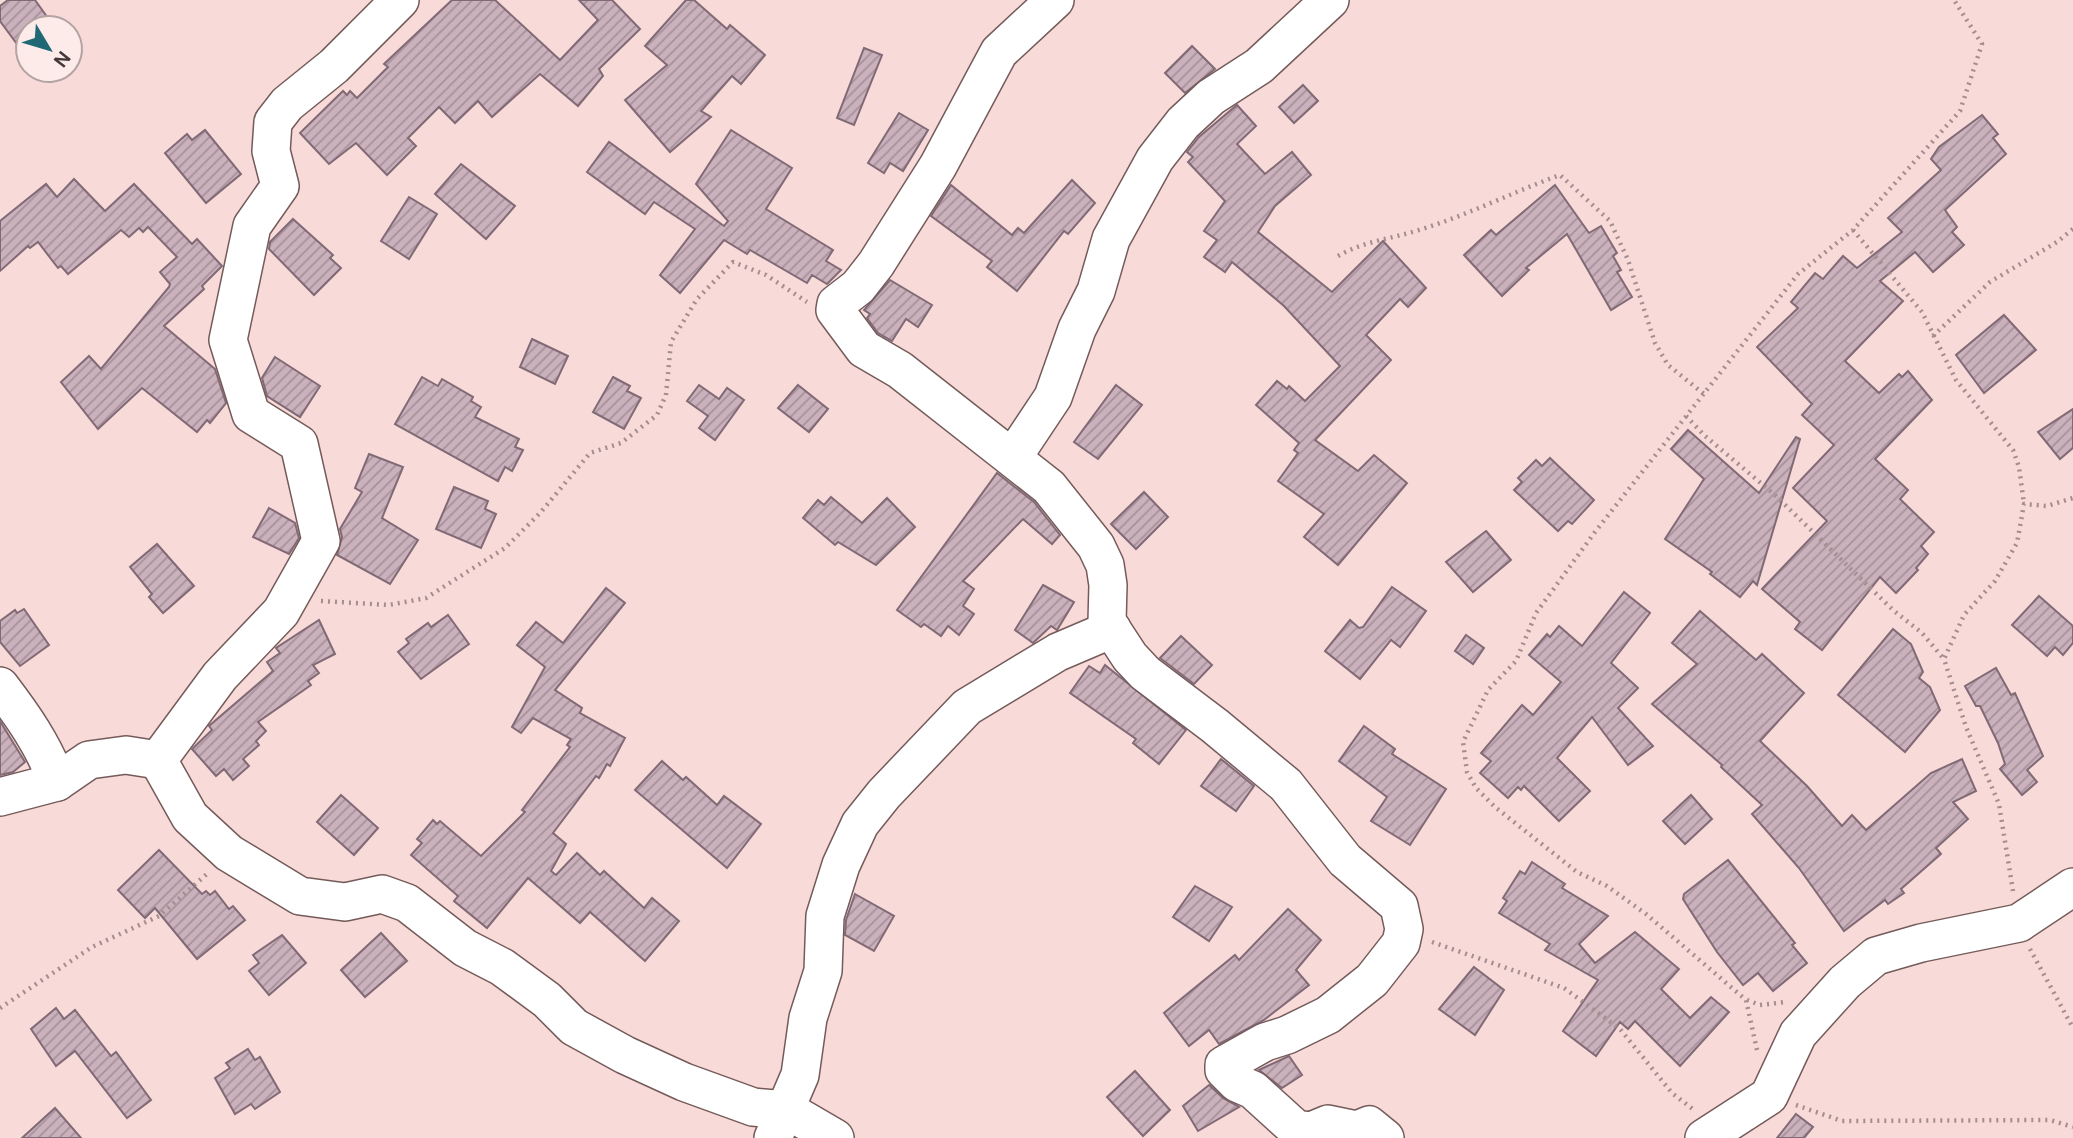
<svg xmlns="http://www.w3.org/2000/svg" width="2073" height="1138" font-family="'DM Sans',sans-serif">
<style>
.building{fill:url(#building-hatch);stroke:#816a75;stroke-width:2}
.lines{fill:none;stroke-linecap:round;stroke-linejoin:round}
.minor-casing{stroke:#745b5a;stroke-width:40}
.path{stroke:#a38e8d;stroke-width:4.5;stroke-dasharray:2 5;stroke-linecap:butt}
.minor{stroke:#fff;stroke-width:37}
</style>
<defs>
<pattern id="building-hatch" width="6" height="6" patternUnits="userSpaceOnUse" patternTransform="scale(1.75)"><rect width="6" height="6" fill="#cab1bc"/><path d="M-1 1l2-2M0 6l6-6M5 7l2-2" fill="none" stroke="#a6919a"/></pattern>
</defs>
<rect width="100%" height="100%" fill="#f8dad9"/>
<g class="building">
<polygon points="8,0 35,0 55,28 28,28 28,59 0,21 0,6"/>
<polygon points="452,0 495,0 560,60 598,20 579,0 612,0 640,29 599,69 603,76 578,106 540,74 492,117 478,101 455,123 439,107 408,138 416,146 387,175 356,143 329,164 300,133 343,91 347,95 350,91 357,98 388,67 384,64"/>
<polygon points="686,0 694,0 727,29 730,25 765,55 741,84 732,76 701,111 711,117 670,152 625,100 667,65 645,46"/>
<polygon points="1192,46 1215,69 1185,93 1165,73"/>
<polygon points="864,48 882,55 854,125 837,118"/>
<polygon points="1303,85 1318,101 1294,123 1279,107"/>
<polygon points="1237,105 1256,126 1237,144 1265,174 1292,152 1311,175 1275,206 1258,232 1332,292 1383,241 1426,288 1408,307 1400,299 1366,335 1391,360 1315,440 1358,471 1374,455 1407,483 1338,565 1304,537 1324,514 1278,481 1298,453 1294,450 1299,443 1256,405 1277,381 1287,389 1289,386 1305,401 1340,366 1284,306 1232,262 1225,272 1204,257 1217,240 1204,231 1225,201 1188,162 1193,157 1187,152 1199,137"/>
<polygon points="899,113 928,130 903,171 890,163 884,173 868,163"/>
<polygon points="1982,115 1998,134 1993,138 2006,154 1945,210 1957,227 1952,232 1964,245 1933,272 1915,252 1880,281 1903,301 1845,361 1879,393 1899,374 1902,377 1908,371 1932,400 1875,459 1908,490 1900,499 1934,532 1921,546 1928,554 1916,568 1918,570 1896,593 1880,577 1822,650 1795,629 1800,622 1762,589 1827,521 1793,488 1834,445 1802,415 1812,404 1757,347 1798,308 1791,302 1815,273 1823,279 1843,256 1857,268 1902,232 1888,218 1941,170 1931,159 1939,147"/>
<polygon points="205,130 241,174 206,203 165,153 187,134 192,140"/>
<polygon points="731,130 792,168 766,209 833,250 826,261 841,270 827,284 812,275 807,283 750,250 747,254 724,240 680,293 660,275 695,229 654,202 645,214 587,172 609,142 724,226 728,221 696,184"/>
<polygon points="461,164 515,206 486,239 435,194"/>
<polygon points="74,179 105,211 134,184 192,244 197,239 222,266 202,286 204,289 164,326 215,369 226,403 210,423 207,420 197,432 142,388 98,429 61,382 89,356 101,369 169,287 170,284 160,272 177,257 148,227 143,232 139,228 129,237 121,230 68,274 61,266 58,268 38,242 30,248 28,246 0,271 0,221 46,184 57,197"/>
<polygon points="1072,180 1095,203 1068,234 1064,231 1017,291 987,267 992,261 931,216 951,185 1012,235 1018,228 1024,233"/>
<polygon points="1555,185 1589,233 1601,226 1617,253 1613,256 1621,270 1617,272 1632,297 1611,310 1567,234 1526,268 1529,270 1502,296 1464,255 1491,230 1496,235"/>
<polygon points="409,197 437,214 409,259 381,241"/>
<polygon points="293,219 333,255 330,258 341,268 314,295 269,249 270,242"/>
<polygon points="890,280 932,305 918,327 906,319 892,341 878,333 867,318 870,314 864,310"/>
<polygon points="2004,315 2036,350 1984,393 1956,355"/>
<polygon points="532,339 568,356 555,384 520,367"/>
<polygon points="275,357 320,386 300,417 267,396 262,378"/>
<polygon points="422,377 438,386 442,379 473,397 471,401 481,407 475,417 519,439 515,447 523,450 512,471 505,467 498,481 395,424"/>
<polygon points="613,377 630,386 627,391 641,398 624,429 593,412"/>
<polygon points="699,385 719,399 727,388 744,400 715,440 699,428 708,416 687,401"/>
<polygon points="798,385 828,409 809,432 778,408"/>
<polygon points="1116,385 1142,405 1098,459 1074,442"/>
<polygon points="2073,409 2073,448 2060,459 2038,432"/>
<polygon points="1688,430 1759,493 1796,437 1800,439 1757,585 1753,581 1740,597 1710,574 1712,572 1665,539 1704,479 1671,449"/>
<polygon points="369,454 403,467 382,518 418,540 390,584 337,555 342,537 340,529 362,492 355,488"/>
<polygon points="1550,458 1594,500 1572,524 1568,521 1558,531 1514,490 1522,482 1518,478 1536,460 1542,466"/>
<polygon points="997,473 1034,502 1060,535 1052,544 1023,519 963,581 974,589 963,606 974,614 959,635 948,626 941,636 924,624 921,627 897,610"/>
<polygon points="454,487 488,501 485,509 496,514 481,548 436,529"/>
<polygon points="1144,492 1168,517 1136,549 1111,524"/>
<polygon points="831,497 862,523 887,498 915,527 876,565 838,542 835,545 803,518 818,500 824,505"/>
<polygon points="269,508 295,523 299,538 289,554 253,537"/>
<polygon points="1486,531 1511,560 1473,592 1446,562"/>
<polygon points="157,544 194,586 163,613 149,597 152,594 130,567"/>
<polygon points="1043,585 1074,602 1057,630 1051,626 1033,643 1015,630"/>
<polygon points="1392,587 1426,611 1400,647 1391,640 1360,679 1325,651 1350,620 1359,628 1363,627"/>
<polygon points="606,588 625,603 555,690 582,708 580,713 625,738 610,766 607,764 599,778 596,776 553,833 566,844 551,871 556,875 577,853 600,875 604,871 644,908 652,898 679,921 645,961 590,912 580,923 528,878 487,928 454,901 458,896 411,855 422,843 417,839 433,820 437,824 440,821 481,856 525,812 522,810 570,747 567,745 571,739 533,718 521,733 512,727 545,667 517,645 536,622 563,643"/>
<polygon points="1624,592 1650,613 1611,663 1638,688 1618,708 1653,746 1628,765 1592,717 1557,758 1590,791 1559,821 1524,786 1521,790 1518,787 1508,798 1480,773 1491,761 1481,753 1522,705 1533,715 1561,682 1529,655 1547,634 1550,637 1559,626 1582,646"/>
<polygon points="2039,596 2073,626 2073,643 2063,655 2055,647 2047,656 2012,625"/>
<polygon points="24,609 49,645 20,666 0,642 0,621 15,610 17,613"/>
<polygon points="1700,611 1756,660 1762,654 1804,693 1760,741 1807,786 1842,826 1852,815 1866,830 1931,773 1962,759 1976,791 1953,802 1968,819 1936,848 1941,854 1901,889 1904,893 1888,904 1885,900 1844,931 1799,868 1752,814 1762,805 1721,767 1722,765 1652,704 1697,664 1672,643"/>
<polygon points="448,615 469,644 421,679 398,652 409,643 406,639 428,623 431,627"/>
<polygon points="319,620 335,654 313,665 319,673 308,681 311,685 258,722 266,731 256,741 259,745 243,759 249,766 233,780 224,769 216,776 192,749 212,730 209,726 273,671 267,662 280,653 276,648"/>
<polygon points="1893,629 1911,644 1923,672 1919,678 1930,687 1940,710 1905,752 1838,695"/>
<polygon points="1466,635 1484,648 1473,664 1455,651"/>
<polygon points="1181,636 1212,665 1194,684 1160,658"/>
<polygon points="1105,665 1186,730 1159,764 1133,743 1136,739 1070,693 1089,666 1100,673"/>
<polygon points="1996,668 2011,695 2015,693 2043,756 2027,770 2037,782 2022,795 2000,769 2005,764 1998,743 1980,706 1976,706 1965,686"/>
<polygon points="0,721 25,762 13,772 0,775"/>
<polygon points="1364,726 1395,749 1392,754 1446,789 1410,845 1371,821 1387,797 1339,761"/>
<polygon points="1221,759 1254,786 1236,811 1201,786"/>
<polygon points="662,761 683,780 686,777 717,805 724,796 761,824 727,868 635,790"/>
<polygon points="341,795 378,828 354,855 317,822"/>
<polygon points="1691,795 1712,819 1685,844 1663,821"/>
<polygon points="159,850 202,894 206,891 210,895 215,891 229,909 233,906 245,920 197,959 155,908 145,918 118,890"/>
<polygon points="1728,860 1795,943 1792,945 1807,963 1773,991 1758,973 1743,985 1717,952 1683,899 1684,894"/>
<polygon points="1532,862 1565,884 1562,888 1608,916 1579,944 1595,963 1635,932 1679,969 1661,989 1690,1018 1711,997 1729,1012 1680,1066 1635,1021 1628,1029 1620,1022 1596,1056 1563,1031 1598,980 1545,950 1550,944 1499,913 1507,901 1503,898 1520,871 1525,874"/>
<polygon points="1195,886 1232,907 1209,941 1173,917"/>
<polygon points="855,894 894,916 874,951 845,935 846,920"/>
<polygon points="1288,909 1321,940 1296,970 1309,985 1264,1020 1219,1044 1209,1030 1189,1046 1164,1013 1235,955 1239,960"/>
<polygon points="381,933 407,961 365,997 341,970"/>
<polygon points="282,935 306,963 269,995 249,971 259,963 253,955"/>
<polygon points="1474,967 1504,990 1475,1035 1439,1009"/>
<polygon points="56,1008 64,1019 75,1010 111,1056 116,1052 151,1100 127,1118 75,1051 56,1066 31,1029"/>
<polygon points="248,1049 255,1060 260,1057 280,1092 255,1109 251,1104 235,1114 215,1078 230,1068 226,1063"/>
<polygon points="1289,1056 1302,1075 1282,1088 1259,1070"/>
<polygon points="1135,1071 1170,1110 1143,1136 1107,1097"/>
<polygon points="1209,1085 1223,1098 1239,1107 1198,1131 1183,1106"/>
<polygon points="55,1108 81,1138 22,1138"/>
<polygon points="1796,1114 1813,1127 1804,1138 1777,1138"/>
</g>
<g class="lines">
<g class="minor-casing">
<g id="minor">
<polyline points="1055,0 999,52 938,166 876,264 858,287 836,304 835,310 864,349 900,370 1049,487 1096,546 1105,565 1108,585 1107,622 1130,657 1145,673 1215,726 1286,785 1345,860 1399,906 1404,929 1401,943 1372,980 1328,1015 1287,1035 1265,1042 1224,1065 1224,1070 1237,1083 1253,1090 1296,1129 1311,1131 1328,1124 1357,1130 1369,1125 1385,1138"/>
<polyline points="1013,457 1053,397 1077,329 1096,291 1111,239 1155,159 1183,123 1211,97 1259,66 1330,0"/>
<path d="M 0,686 C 23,716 44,746 57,782"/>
<polyline points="158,760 190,817 229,853 300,896 345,902 382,894 407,903 465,948 502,967 547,1000 574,1027 625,1055 684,1082 753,1107 787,1110 835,1138"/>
<polyline points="0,797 57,782 89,760 126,755 158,760 220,676 281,612 321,541 299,444 251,414 228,340 252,226 280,186 271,151 273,122 287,104 334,66 400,0"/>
<polyline points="773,1138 800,1075 808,1018 823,971 825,916 841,865 860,824 884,794 967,707 1058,652 1112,629"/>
<polyline points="1704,1138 1769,1096 1798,1034 1845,982 1876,956 1921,943 2019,923 2073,887"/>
</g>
</g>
<g class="path">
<polyline points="1853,230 1922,312 1956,380 2013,450 2019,467 2024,504"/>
<path d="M 1338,256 C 1364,241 1391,239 1419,230 C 1468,215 1513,192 1560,175 L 1610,221 L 1628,260 L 1655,343 L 1668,365 L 1704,394"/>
<polyline points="1933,336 1990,282 2057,242 2073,229"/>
<polyline points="1686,416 1705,436 1775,495 1893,610 1922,633 1944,659"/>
<polyline points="321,601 389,605 426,598 505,548 541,512 590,453 621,443 657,415 666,395 671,342 697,299 733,262 766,275 807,302"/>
<polyline points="2013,891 1999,804 1966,727 1944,659 1964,615 1995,581 2017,543 2024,504 2047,506 2073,498"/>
<polyline points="1432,942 1564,988 1620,1029 1672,1093 1694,1110"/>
<polyline points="2030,949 2073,1028"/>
<polyline points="1747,1000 1760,1005 1786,1002"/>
<polyline points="0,1008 92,947 159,916 208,873"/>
<polyline points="1757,1050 1746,1000 1646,914 1607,886 1577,872 1495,807 1476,788 1467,772 1463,742 1488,690 1516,661 1536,613 1595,532 1798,274 1853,230 1960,111 1982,44 1954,0"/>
<polyline points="1796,1105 1842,1121 2050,1120 2073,1127"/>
</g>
<use href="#minor" class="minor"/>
</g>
<g transform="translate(49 49) rotate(128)"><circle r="33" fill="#fdebea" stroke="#b3a4a3" stroke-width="2"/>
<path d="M0-5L12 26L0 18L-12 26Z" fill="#216877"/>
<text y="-10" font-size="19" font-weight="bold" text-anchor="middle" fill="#453939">N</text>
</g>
</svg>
